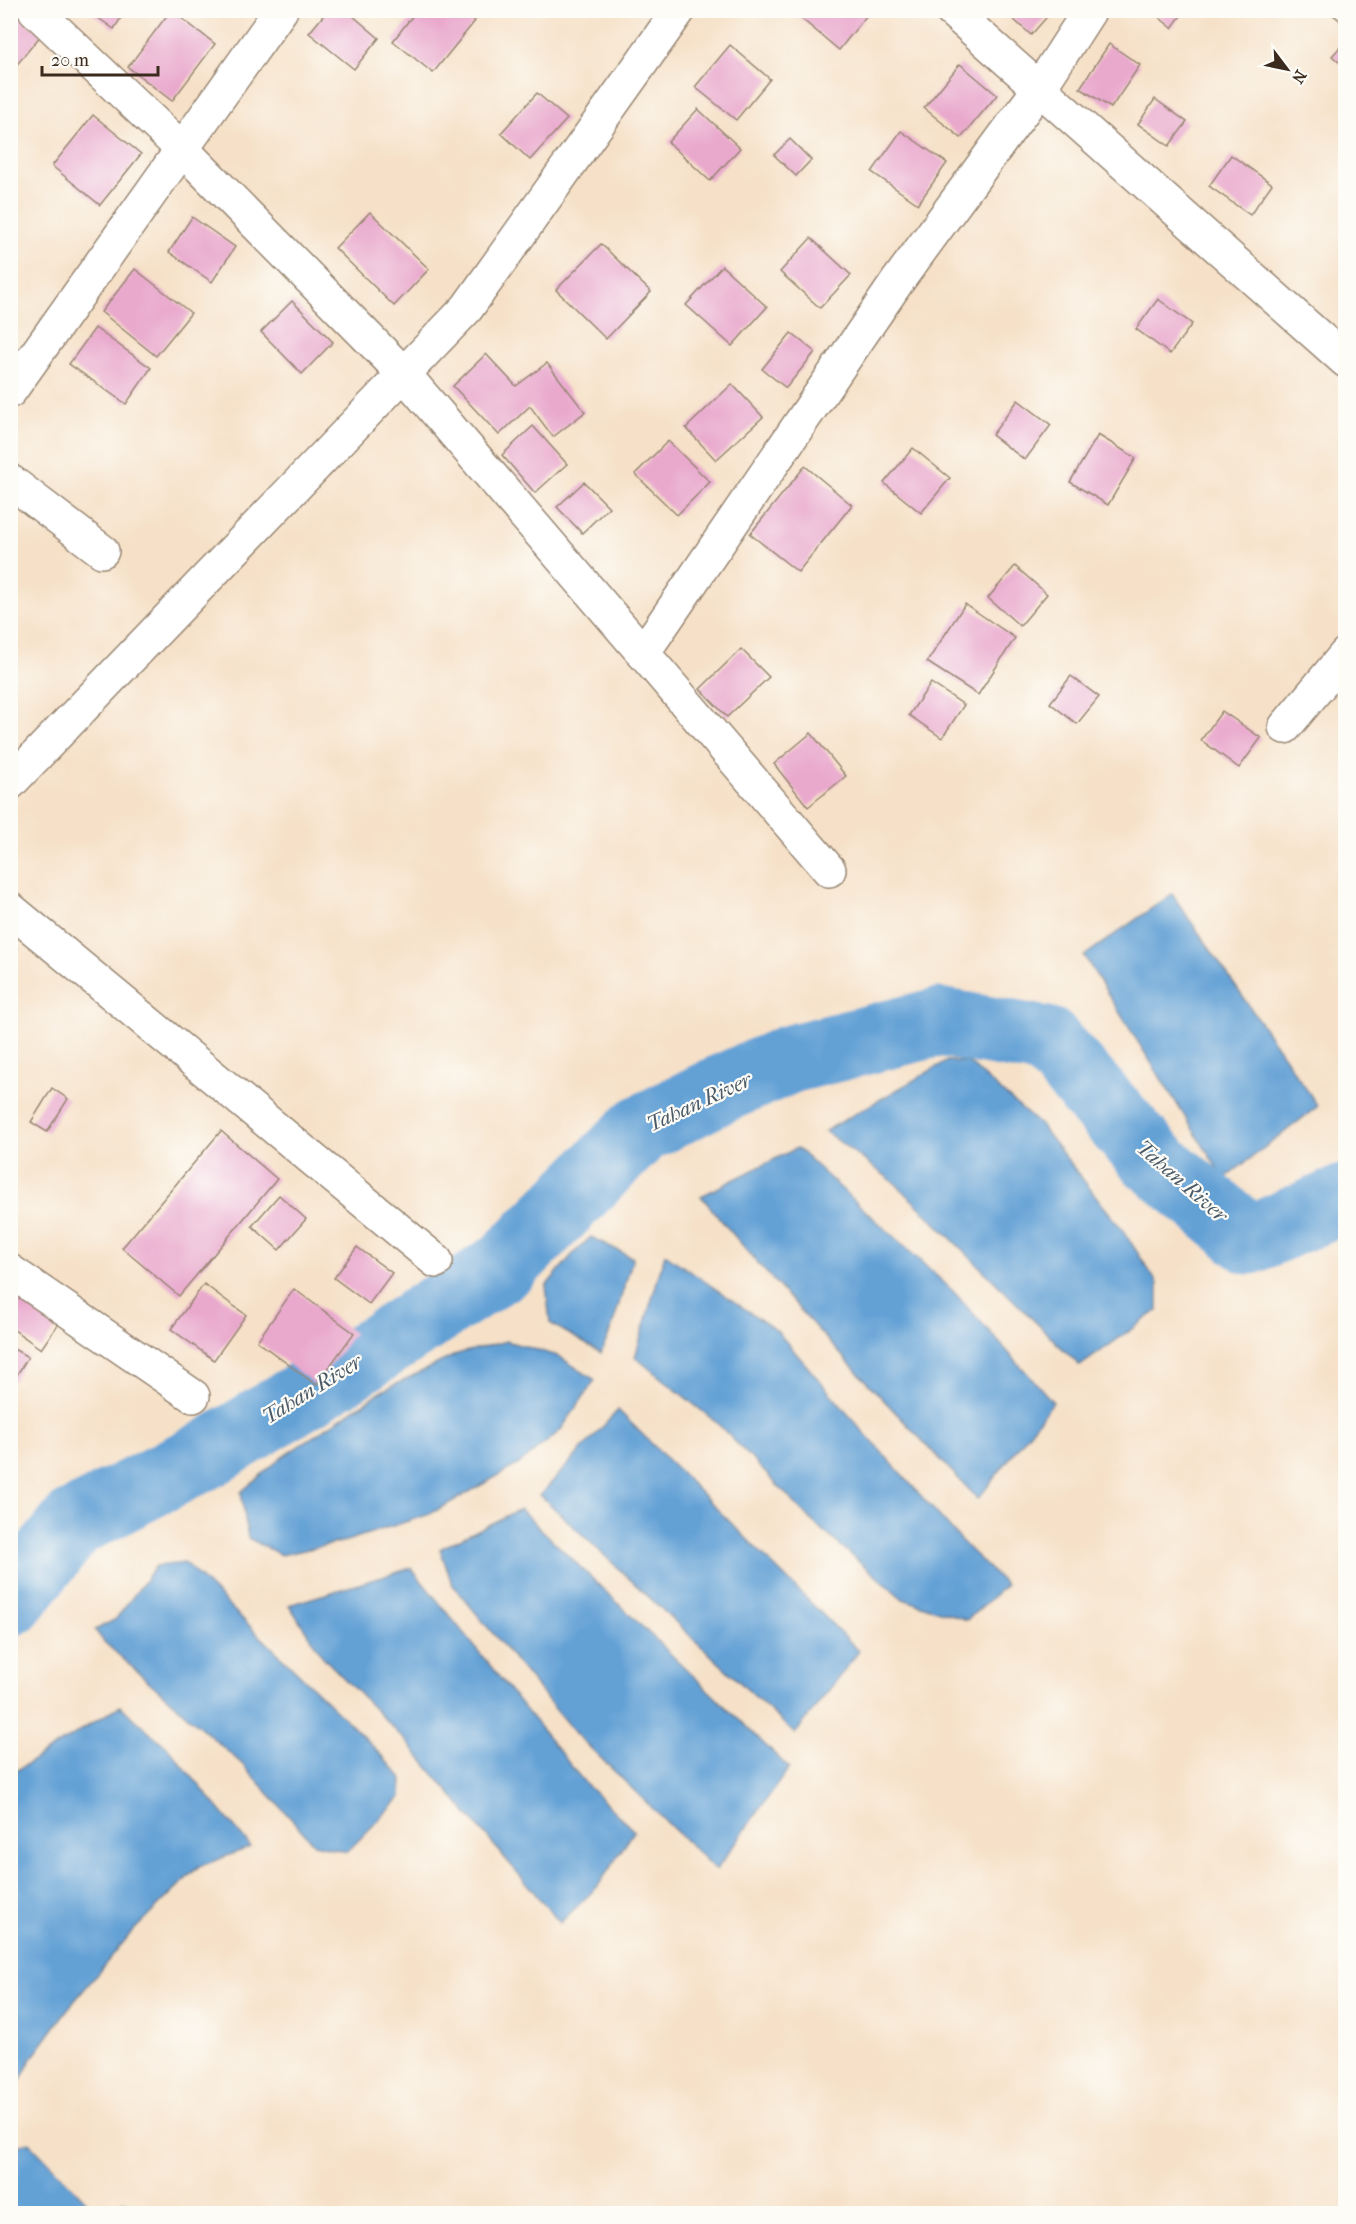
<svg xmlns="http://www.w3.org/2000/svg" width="1356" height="2224" font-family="'IM FELL French Canon',serif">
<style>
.water{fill:#64a1d5;stroke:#50667a;stroke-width:1.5}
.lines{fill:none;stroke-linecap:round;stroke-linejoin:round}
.river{stroke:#64a1d5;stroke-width:69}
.building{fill:#e9a9cd}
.minor-casing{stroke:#988673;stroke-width:36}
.minor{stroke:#fff;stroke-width:33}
.labels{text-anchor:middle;stroke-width:4.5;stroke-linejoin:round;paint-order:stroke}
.water-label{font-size:21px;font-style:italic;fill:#4b5a67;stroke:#fdfcf7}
</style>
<rect width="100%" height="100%" fill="#fdfcf7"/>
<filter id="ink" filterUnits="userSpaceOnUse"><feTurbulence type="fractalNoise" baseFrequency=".0167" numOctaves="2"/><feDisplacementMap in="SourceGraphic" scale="12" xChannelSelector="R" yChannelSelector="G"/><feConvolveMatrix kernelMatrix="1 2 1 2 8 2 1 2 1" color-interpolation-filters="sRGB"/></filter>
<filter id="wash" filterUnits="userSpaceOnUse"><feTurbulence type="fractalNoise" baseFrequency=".008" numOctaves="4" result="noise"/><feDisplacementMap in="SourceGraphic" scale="24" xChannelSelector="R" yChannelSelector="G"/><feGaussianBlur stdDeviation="1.35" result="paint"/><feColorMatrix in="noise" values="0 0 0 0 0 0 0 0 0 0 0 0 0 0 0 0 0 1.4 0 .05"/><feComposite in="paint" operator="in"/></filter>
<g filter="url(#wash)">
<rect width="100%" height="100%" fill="#f6e1c8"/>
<g class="water">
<polygon points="1172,894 1318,1106 1224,1179 1084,956"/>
<polygon points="947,1061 968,1062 1041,1126 1124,1232 1158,1284 1158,1310 1080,1366 895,1183 825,1131"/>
<path d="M 797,1148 L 953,1291 L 1053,1402 L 978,1499 C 884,1400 788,1302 701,1196 Z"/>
<polygon points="591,1237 633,1258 612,1327 601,1353 550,1323 546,1286 572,1255"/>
<polygon points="665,1254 777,1331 860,1428 968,1548 1006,1585 967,1620 903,1599 814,1523 717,1423 635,1357"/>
<polygon points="506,1341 558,1356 595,1380 560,1431 519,1464 430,1514 346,1541 281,1555 248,1538 241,1492 282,1457 382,1391 457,1354"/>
<polygon points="618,1410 859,1651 795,1734 540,1495"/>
<polygon points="520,1509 789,1768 716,1870 575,1733 452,1584 440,1549"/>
<polygon points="185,1563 370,1743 402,1778 401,1797 347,1852 314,1844 242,1764 104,1642 95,1630 116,1619 156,1566"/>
<polygon points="411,1568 585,1783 634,1831 598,1886 560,1923 406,1741 323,1657 289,1605"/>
<polygon points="120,1706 168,1748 251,1847 198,1867 132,1932 67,2010 32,2058 11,2098 11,1774"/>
<polygon points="29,2142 91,2206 80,2213 11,2213 11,2148"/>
<polygon points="123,2201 145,2213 109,2213"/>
</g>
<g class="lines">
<polyline class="river" points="10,1602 74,1523 210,1453 335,1376 505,1265 640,1130 721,1089 790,1059 939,1022 1047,1041 1152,1159 1250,1240 1346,1198"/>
</g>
<g id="blocks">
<g class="building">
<polygon points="10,10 42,34 10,73"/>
<polygon points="87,10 126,10 114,29"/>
<polygon points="171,10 215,44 172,101 128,67"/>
<polygon points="328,10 346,10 379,38 354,69 309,33"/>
<polygon points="417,10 462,10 475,21 433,73 393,41"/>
<polygon points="791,10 871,10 839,50"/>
<polygon points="1003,10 1053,10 1031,35"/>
<polygon points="1150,10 1185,10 1172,28"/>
<polygon points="1335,10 1346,10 1346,25 1332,14"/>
<polygon points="1346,41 1346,68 1332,56"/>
<polygon points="1109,44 1140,65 1111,108 1080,88"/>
<polygon points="730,45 770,79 736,120 695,87"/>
<polygon points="960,64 997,95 961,138 924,108"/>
<polygon points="537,93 567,119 530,160 501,133"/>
<polygon points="1155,99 1187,122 1169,146 1138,124"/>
<polygon points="698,109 740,148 710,181 668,142"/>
<polygon points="93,115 141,154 100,205 52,166"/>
<polygon points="901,131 947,163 918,204 872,172"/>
<polygon points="790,139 811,160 796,176 774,155"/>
<polygon points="1231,155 1272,184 1250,215 1209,186"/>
<polygon points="370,212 429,269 394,306 335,248"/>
<polygon points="192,217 235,247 212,282 169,252"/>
<polygon points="811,238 851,275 820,308 780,272"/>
<polygon points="601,244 651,292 606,339 556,290"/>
<polygon points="722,266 767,307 732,346 686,305"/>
<polygon points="135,269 191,313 156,356 101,312"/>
<polygon points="1158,299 1192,324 1170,354 1136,329"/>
<polygon points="292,301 333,342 302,374 261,332"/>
<polygon points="95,328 151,368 126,404 69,364"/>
<polygon points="791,333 815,352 786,388 762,369"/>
<polygon points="486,354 516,386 547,363 585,412 553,437 530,406 499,435 453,386"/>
<polygon points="732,384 763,417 716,460 686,428"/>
<polygon points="1018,400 1051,425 1025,460 992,435"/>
<polygon points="533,426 567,464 535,493 502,455"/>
<polygon points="1098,435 1136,458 1108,505 1070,482"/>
<polygon points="668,441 710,482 677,515 635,474"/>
<polygon points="913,448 950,478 921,513 884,483"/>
<polygon points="805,466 852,505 798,572 750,534"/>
<polygon points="584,482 609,507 582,533 557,507"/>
<polygon points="1015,566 1047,594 1020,626 988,598"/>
<polygon points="965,604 1015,638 978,695 927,662"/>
<polygon points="741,649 769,677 727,717 700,689"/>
<polygon points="1071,676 1099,697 1077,724 1050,703"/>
<polygon points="931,683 964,705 942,738 909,715"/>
<polygon points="1222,711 1261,738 1239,768 1201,740"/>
<polygon points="811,733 846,776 808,807 774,764"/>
<polygon points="10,944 18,949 10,958"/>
<polygon points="52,1088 68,1099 47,1132 31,1122"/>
<polygon points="221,1131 277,1179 179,1296 122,1248"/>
<polygon points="279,1195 306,1219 279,1250 252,1226"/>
<polygon points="357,1247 392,1273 369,1304 334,1278"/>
<polygon points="204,1284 246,1315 214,1360 171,1329"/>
<polygon points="14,1287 61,1320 41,1349 10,1327 10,1292"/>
<polygon points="294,1289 354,1333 316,1385 257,1341"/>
<polygon points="10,1347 28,1357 10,1386"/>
</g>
</g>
</g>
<g filter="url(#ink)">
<use href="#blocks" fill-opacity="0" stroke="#988673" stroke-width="1.5"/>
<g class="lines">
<g class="minor-casing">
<g id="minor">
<polyline points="35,10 182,149 403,373 829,870"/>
<polyline points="951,10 1346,361"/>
<polyline points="10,391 281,10"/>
<polyline points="10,481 102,551"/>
<polyline points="643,653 897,282 1039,89 1090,10"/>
<polyline points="1285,727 1346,654"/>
<polyline points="10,783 467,308 679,10"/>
<polyline points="10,909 436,1261"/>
<polyline points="10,1271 193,1396"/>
</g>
</g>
<use href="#minor" class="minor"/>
</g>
</g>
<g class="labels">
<g class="water-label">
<text transform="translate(699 1102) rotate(-25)" y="7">Tahan River</text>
<text transform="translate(1182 1181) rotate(41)" y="7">Tahan River</text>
<text transform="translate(312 1389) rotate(-32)" y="7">Tahan River</text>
</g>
</g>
<rect width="1356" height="2224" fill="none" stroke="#fdfcf7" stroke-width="36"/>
<g transform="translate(1287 69) rotate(122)" stroke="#fdfcf7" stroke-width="4.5" paint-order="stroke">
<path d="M0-4.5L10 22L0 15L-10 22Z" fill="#3b2a1e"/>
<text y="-9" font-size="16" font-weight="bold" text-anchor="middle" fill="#3b2a1e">N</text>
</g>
<path d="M42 66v9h116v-9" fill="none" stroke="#3b2a1e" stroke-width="3"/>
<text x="51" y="66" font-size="18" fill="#3b2a1e" stroke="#fdfcf7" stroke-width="4.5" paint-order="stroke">20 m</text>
</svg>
